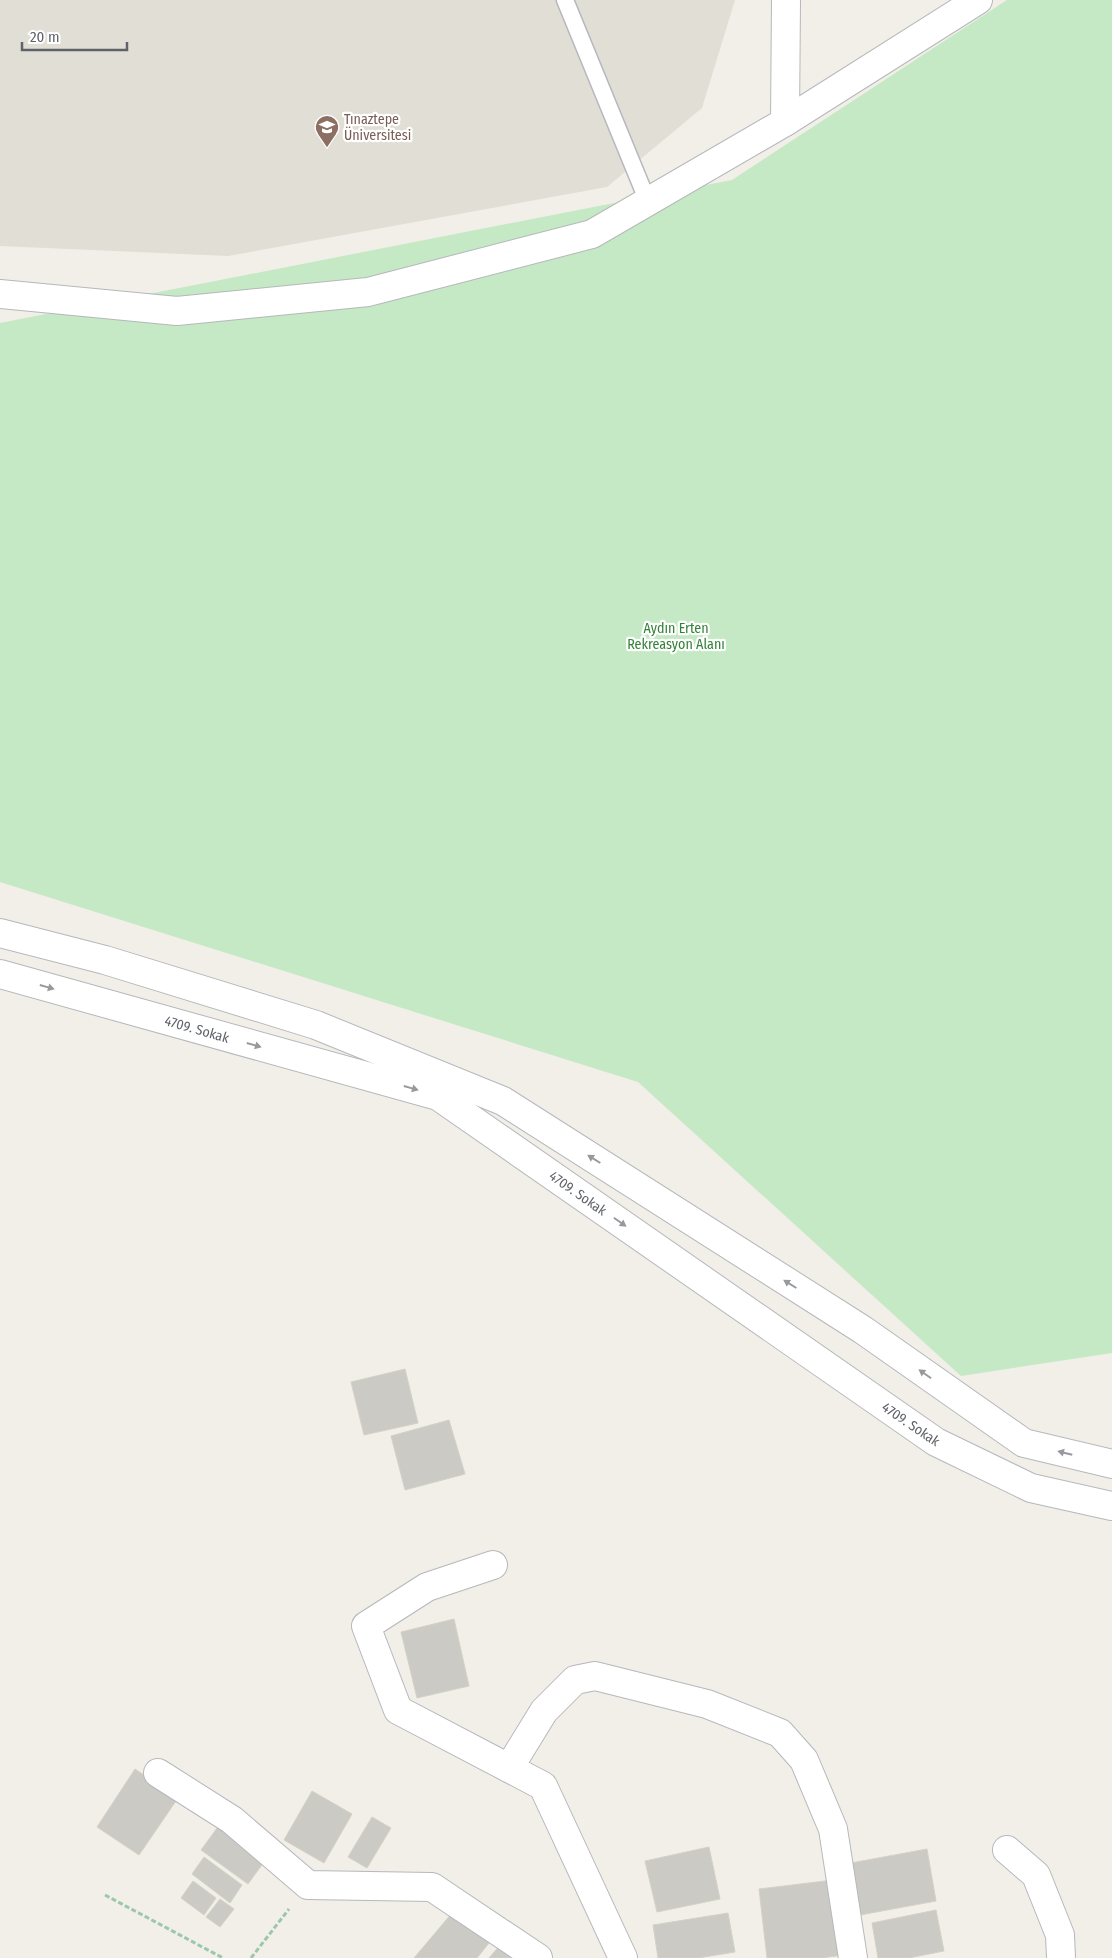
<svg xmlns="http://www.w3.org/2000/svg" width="1112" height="1958" font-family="'Fira Sans Condensed',sans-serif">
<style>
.education{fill:#e1ded6}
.green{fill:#c5e8c5}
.building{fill:#cccac5;stroke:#d6d1c6}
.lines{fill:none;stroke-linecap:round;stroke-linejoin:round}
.service-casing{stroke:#b5b8bc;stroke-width:19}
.minor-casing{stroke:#b5b8bc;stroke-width:30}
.tertiary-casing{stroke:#b5b8bc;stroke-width:30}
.path{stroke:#9cc7a9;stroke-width:3;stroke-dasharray:5 2.5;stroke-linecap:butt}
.service{stroke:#fff;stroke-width:16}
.minor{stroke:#fff;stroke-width:28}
.tertiary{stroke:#fff;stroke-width:28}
.oneway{fill:#979a9d}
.labels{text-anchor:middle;stroke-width:4.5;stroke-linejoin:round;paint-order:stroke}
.education-label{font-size:14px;fill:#785e54;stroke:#fff;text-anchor:start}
.park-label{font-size:14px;fill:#348238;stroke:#fff}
.street-label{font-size:14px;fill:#5f6368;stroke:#fff}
</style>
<rect width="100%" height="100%" fill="#f1efe8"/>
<polygon class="education" points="0,0 735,0 702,108 607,187 228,256 0,246"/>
<polygon class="green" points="1007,0 1112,0 1112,1353 961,1376 638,1082 0,882 0,323 732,180"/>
<g class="building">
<polygon points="405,1369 418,1423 364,1435 351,1382"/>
<polygon points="449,1420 465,1474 405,1490 391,1436"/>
<polygon points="454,1619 469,1686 417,1698 401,1632"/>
<polygon points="135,1769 178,1798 139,1855 97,1827"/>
<polygon points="312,1791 352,1814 324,1863 284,1840"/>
<polygon points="372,1817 391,1828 367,1868 348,1857"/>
<polygon points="220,1824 267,1858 248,1884 201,1850"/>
<polygon points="709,1847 720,1899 657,1912 645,1861"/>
<polygon points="927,1849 936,1901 860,1915 851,1863"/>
<polygon points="204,1857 242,1885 230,1903 192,1874"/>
<polygon points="833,1880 843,1955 822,1958 767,1958 759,1889"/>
<polygon points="193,1881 216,1898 204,1915 181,1898"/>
<polygon points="220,1899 234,1909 220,1927 206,1917"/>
<polygon points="936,1910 944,1951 909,1958 878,1958 872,1923"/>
<polygon points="452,1913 489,1943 477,1958 414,1958"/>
<polygon points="728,1913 735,1952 698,1958 658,1958 653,1925"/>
<polygon points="501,1944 517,1958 489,1958"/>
</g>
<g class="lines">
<g class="service-casing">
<polyline id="service" points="565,0 648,202"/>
</g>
<g class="minor-casing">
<g id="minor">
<polyline points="785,122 978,0"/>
<polyline points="0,294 177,311 368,292 592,234 785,122 786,0"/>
<polyline points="493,1565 427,1587 366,1626 398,1710 543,1786 623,1958"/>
<polyline points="509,1768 544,1711 575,1680 595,1676 707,1704 780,1733 804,1760 833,1829 853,1958"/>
<polyline points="158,1773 232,1820 308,1885 432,1887 538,1958"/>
<polyline points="1007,1850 1036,1875 1060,1935 1061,1958"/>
</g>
</g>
<g class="tertiary-casing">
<g id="tertiary">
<polyline points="0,933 105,960 316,1025 503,1101 863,1330 1024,1443 1112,1464"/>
<polyline points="0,974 438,1096 936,1442 1031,1488 1112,1506"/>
</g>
</g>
<g class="path">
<polyline points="105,1895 223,1958"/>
<polyline points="251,1958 289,1909"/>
</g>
<use href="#service" class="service"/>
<use href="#minor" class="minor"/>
<use href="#tertiary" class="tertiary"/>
</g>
<defs><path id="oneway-solid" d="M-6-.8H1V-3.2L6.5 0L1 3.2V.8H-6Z" transform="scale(1.25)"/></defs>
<g class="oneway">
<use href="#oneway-solid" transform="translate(47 987) rotate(16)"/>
<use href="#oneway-solid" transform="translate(254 1045) rotate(16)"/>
<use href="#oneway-solid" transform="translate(411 1088) rotate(16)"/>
<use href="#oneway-solid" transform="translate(594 1159) rotate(-148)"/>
<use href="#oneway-solid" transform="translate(620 1222) rotate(35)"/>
<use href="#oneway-solid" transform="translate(790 1284) rotate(-148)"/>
<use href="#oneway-solid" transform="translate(925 1374) rotate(-145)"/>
<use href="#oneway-solid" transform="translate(1065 1453) rotate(-166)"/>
</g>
<defs>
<g id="university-pin" transform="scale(1.25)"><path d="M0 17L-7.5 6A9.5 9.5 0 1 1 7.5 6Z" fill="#8d6e63" stroke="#fff"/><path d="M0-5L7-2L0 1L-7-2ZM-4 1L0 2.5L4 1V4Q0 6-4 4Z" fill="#fff"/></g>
</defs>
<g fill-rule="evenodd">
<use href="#university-pin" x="327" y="127"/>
</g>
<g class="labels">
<g class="education-label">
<text x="344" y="124">Tınaztepe<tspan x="344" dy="16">Üniversitesi</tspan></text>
</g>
<g class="park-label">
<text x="676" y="633">Aydın Erten<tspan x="676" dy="16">Rekreasyon Alanı</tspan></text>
</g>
<g class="street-label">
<text transform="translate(197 1029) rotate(16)" y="5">4709. Sokak</text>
<text transform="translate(578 1193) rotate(35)" y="5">4709. Sokak</text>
<text transform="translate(911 1424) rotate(34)" y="5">4709. Sokak</text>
</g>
</g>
<path d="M22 42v8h105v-8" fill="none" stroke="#5f6368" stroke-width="2.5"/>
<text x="30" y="42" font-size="15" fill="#5f6368" stroke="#ffffff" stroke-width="4" paint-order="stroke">20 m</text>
</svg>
